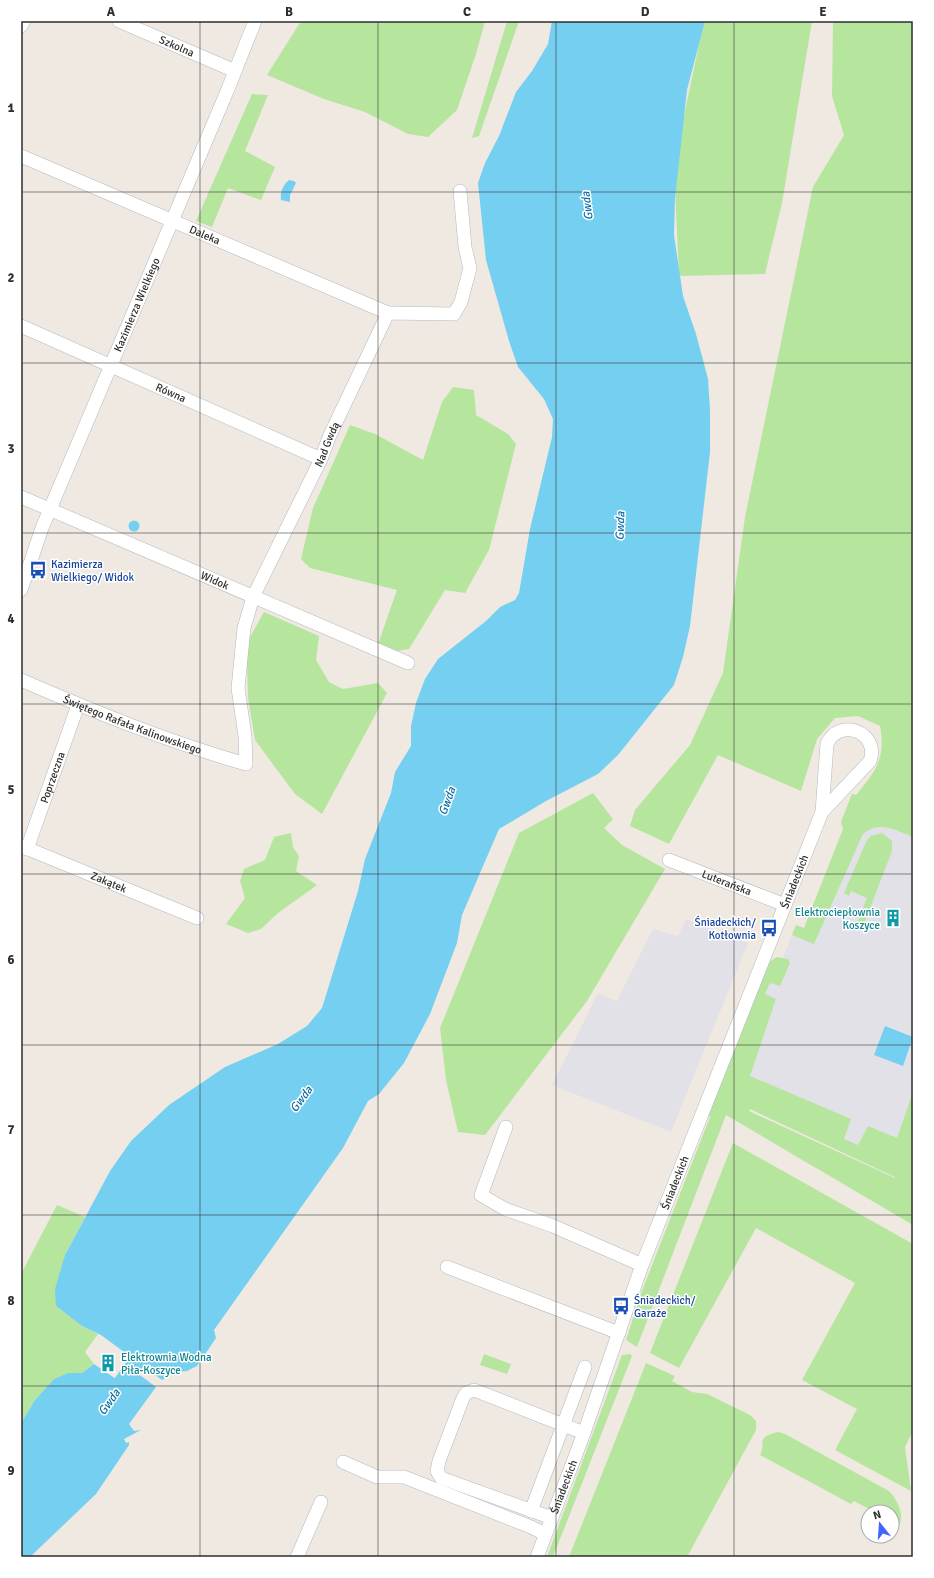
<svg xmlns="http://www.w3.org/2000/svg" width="934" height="1578" font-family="Signika,sans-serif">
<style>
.industrial{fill:#e3e1e8}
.green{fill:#b6e59e;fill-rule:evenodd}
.water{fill:#75cff0}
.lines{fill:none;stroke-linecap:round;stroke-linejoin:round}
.river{stroke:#75cff0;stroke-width:17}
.minor-casing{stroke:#b4b7c1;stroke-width:14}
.minor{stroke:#fff;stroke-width:13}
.grid{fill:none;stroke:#2e2e2e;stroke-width:1;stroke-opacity:0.55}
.labels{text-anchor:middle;stroke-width:3;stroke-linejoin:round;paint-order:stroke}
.street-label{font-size:11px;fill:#2e2e2e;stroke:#fff}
.transit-label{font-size:11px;fill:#164399;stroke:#fff;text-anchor:start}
.culture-label{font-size:11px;fill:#0d838f;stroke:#fff;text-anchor:end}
.water-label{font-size:12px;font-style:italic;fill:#0d6fa3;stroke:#fff}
.neatline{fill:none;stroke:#2e2e2e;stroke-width:1.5}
.grid-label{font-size:13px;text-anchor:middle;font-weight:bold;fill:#2e2e2e}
</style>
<rect width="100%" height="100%" fill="#efe9e1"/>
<g class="industrial">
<polygon points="852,794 913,823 913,1186 719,1093 777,964 782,960 796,925 804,928 843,829 841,822"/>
<polygon points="686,919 748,943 671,1132 552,1085 598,993 617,1001 653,929 678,936"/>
</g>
<g class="green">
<polygon points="301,21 485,21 476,54 457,110 428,137 408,134 365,112 324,99 267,75"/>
<polygon points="507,21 519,21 479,136 472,138"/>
<polygon points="704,21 812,21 782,203 765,274 679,276 674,163"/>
<path d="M 833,21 L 913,21 L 913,837 C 895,830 880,820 863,834 L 814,944 L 792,935 L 796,925 L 804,928 L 843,829 L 841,822 L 852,794 L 856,795 C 876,771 886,758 880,726 L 858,716 L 835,718 L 817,739 L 801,791 L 718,755 L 669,844 L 630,826 L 635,810 L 690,745 L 723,673 L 745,517 L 813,187 L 844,135 L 832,96 Z"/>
<polygon points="252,94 268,95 245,151 275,167 261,200 228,188 212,227 196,221"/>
<polygon points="453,387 474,390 476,415 508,434 516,444 489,550 465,593 445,590 409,649 397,651 378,644 397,590 310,568 301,559 313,508 350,425 375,434 423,460 442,402"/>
<polygon points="264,612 319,636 316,660 329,682 343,689 378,683 387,693 322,814 295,794 255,740 248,698 247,659 249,639"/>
<polygon points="593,793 613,819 604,828 622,845 665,869 587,1001 485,1135 458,1132 446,1080 440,1028 519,833"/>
<polygon points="291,833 293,847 299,856 296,871 317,885 278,913 261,929 248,933 226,924 245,898 240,881 244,869 265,860 274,837"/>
<polygon points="882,833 892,841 892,851 862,929 856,926 867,898 851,891 849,896 844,893 867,840 871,836"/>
<path d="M 777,957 L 788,959 L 790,963 L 780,986 L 770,983 L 765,994 L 776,999 L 750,1076 L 851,1119 L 844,1139 L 858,1145 L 868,1126 L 897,1138 L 913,1092 L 913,1225 L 726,1115 L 637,1347 L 626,1340 L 640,1296 L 710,1117 L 707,1113 L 766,964 ZM 750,1109 L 895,1177 L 895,1178 L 749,1111 Z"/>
<polygon points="733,1143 913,1244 913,1431 905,1447 911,1491 835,1450 857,1409 802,1380 855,1283 756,1228 679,1368 650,1353"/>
<polygon points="57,1205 85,1217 65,1255 56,1306 82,1326 98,1334 85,1352 94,1364 82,1373 68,1373 54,1379 35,1400 21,1423 21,1274"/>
<polygon points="484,1354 511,1364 507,1374 480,1365"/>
<polygon points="630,1354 632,1356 553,1557 547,1557 622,1355"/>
<polygon points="646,1363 675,1376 672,1381 692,1392 707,1394 750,1415 756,1421 756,1430 687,1557 569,1557"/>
<path d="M 778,1432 L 785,1434 L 889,1491 C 897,1499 905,1515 899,1526 L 892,1530 L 892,1512 L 870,1512 L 871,1510 L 854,1501 L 851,1504 L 760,1455 C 767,1442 754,1438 778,1432 Z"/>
</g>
<g class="water">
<polygon points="552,21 705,21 687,90 675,198 674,235 683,296 696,334 708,379 710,410 710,452 690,626 683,657 674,685 618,755 598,774 546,801 499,829 462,915 457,943 430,1014 404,1063 379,1094 368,1101 343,1148 214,1330 216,1338 197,1366 187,1371 174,1372 162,1380 101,1335 82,1326 56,1306 55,1289 65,1255 110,1171 131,1141 169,1105 225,1067 278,1044 307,1026 322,1008 358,891 365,859 391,793 395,772 411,746 411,726 416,703 425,679 438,659 486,621 500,607 515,600 519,593 530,529 552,437 553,419 544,399 518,367 509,341 486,260 478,183 485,163 499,136 516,92 532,71 548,44"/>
<path d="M 289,180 L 294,181 L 296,183 L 290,195 L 290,202 L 281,200 C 280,192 283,185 289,180 Z"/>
<circle cx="134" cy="526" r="5.5"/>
<polygon points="885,1026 913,1037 903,1066 874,1055"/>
<polygon points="94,1364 116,1379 126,1365 156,1387 129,1424 134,1431 141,1430 124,1439 126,1443 129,1442 129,1445 96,1494 30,1557 21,1557 21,1423 35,1400 54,1379 68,1373 82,1373"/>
</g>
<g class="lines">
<polyline class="river" points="118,1388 132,1369 147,1341"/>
<g class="minor-casing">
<g id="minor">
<path id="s1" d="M 119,21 L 235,71"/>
<polyline points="21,26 24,21"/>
<path id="s2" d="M 21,156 L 388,313"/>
<path id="s3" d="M 21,326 L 321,459"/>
<path id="s4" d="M 21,497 L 408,663"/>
<path id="s5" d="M 21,590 L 42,528 L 228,89 L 255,21"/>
<path id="s6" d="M 21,680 C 95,712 169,742 246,764 L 245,736 L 238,688 L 244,628 L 253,597 L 321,459 L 330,435 L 388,313 L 454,314 L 461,302 L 470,268 L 465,247 L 460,191"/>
<path id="s7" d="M 21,846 L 197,918"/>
<path id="s8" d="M 27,849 L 78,705"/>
<path id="s9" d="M 669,860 L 785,905"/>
<polyline points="506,1127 481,1195 505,1209 553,1226 642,1265"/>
<polyline points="447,1267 619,1333"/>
<polyline points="343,1462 377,1477 404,1477 531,1527 545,1534"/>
<polyline points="531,1511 585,1367"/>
<polyline points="552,1518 441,1478 437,1471 439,1461 463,1398 466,1393 474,1390 584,1433"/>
<polyline points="297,1557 321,1502"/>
<path id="s10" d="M 537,1557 L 584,1433 L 642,1265 L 822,812 L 827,744 C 839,717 880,732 870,761 L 822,812"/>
</g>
</g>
<use href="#minor" class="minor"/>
</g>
<path class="grid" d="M 200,21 L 200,1557M 378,21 L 378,1557M 556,21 L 556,1557M 734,21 L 734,1557M 21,192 L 913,192M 21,363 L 913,363M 21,533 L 913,533M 21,704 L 913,704M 21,874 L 913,874M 21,1045 L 913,1045M 21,1215 L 913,1215M 21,1386 L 913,1386"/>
<defs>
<g id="bus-bare" transform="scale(1.38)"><path d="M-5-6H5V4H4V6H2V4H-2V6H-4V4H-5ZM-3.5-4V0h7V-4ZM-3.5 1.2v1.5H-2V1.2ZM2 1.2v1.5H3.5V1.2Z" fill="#1a4fb4" stroke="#fff" stroke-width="2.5" paint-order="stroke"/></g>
<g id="building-bare" transform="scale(1.38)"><path d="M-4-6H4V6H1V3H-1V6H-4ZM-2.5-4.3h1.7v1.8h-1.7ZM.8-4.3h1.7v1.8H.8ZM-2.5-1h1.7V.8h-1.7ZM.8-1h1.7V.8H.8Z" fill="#0f9aa8" stroke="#fff" stroke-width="2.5" paint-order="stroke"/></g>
</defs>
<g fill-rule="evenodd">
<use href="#bus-bare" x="38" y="570"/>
<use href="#building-bare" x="893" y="918"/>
<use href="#bus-bare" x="769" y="928"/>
<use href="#bus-bare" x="621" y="1306"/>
<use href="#building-bare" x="108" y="1363"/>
</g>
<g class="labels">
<g class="street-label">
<text dy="4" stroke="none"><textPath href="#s1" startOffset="63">Szkolna</textPath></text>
<text dy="4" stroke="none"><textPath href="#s2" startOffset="200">Daleka</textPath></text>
<text dy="4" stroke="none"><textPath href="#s5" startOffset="308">Kazimierza Wielkiego</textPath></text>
<text dy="4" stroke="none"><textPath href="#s3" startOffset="164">Równa</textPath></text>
<text dy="4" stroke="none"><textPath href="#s6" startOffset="579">Nad Gwdą</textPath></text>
<text dy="4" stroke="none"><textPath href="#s4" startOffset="211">Widok</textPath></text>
<text dy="4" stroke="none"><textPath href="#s6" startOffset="120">Świętego Rafała Kalinowskiego</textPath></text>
<text dy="4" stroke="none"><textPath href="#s8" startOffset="76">Poprzeczna</textPath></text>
<text dy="4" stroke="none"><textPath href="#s7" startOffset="95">Zakątek</textPath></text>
<text dy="4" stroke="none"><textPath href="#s10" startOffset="723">Śniadeckich</textPath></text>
<text dy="4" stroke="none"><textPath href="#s9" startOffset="62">Luterańska</textPath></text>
<text dy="4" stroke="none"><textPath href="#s10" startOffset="399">Śniadeckich</textPath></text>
<text dy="4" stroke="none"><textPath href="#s10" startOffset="75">Śniadeckich</textPath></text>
</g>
<g class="transit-label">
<text x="51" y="568">Kazimierza<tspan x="51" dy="13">Wielkiego/ Widok</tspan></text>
<text x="756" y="926" text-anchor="end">Śniadeckich/<tspan x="756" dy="13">Kotłownia</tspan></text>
<text x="634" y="1304">Śniadeckich/<tspan x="634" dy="13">Garaże</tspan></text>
</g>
<g class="culture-label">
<text x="880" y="916">Elektrociepłownia<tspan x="880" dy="13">Koszyce</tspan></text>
<text x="121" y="1361" text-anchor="start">Elektrownia Wodna<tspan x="121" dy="13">Piła-Koszyce</tspan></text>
</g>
<g class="water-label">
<text transform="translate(587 206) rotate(-97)" y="4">Gwda</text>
<text transform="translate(620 526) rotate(-88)" y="4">Gwda</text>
<text transform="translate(447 801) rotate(-70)" y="4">Gwda</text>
<text transform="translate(301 1099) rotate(-53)" y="4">Gwda</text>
<text transform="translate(109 1402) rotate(-55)" y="4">Gwda</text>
</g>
</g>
<rect width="934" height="1578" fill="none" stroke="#ffffff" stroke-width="44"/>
<g transform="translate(880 1524) rotate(343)"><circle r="19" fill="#ffffff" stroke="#ababab"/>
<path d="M0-3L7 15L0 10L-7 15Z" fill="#4264fb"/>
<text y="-6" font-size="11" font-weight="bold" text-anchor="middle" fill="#2e2e2e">N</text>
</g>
<rect x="22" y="22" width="890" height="1534" class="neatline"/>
<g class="grid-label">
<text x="111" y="16">A</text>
<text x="289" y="16">B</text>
<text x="467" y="16">C</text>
<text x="645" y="16">D</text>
<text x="823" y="16">E</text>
<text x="11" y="112">1</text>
<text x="11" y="282">2</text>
<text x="11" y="453">3</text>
<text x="11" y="623">4</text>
<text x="11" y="794">5</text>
<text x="11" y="964">6</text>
<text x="11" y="1134">7</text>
<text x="11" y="1305">8</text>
<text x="11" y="1475">9</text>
</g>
</svg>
